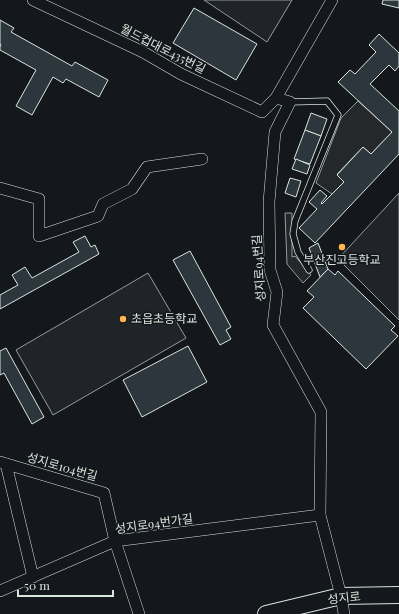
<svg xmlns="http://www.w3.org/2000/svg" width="399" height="614" font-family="'Playfair Display','Noto Sans KR',serif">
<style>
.green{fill:#202428;stroke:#939e99}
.parking{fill:#24282b;stroke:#939e99}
.building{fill:#2c363c;stroke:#d8e6dc}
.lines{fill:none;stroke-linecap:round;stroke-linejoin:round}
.lane-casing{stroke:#d8e6dc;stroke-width:7}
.street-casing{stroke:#d8e6dc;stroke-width:12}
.secondary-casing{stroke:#d8e6dc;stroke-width:18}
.lane{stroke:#14181c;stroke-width:5.5}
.street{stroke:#14181c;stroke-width:11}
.secondary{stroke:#14181c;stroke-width:16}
.poi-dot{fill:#ffb74d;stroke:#14181c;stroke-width:1.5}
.labels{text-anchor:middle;stroke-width:3;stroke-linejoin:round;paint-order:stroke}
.street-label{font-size:12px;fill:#d8e6dc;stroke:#14181c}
.poi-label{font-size:12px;fill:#d8e6dc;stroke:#14181c}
</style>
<rect width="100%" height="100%" fill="#14181c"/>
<g class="green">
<polygon points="204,0 292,0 267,42"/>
<polygon points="399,193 399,320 338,259"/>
<polygon points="148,273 186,338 53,415 16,350"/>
</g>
<g class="parking">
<polygon points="358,101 392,132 371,154 363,147 337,174 344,182 332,194 316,183 341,118"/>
<polygon points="285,213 292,213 292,257 295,256 311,275 303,283 287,264"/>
</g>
<g class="building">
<polygon points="383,0 399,0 399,8 382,4"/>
<polygon points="194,8 257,44 236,80 173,43"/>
<polygon points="0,20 14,28 11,32 72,66 75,62 108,80 99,97 66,79 63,83 53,77 32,115 16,106 36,70 0,50 0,47 1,45 0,44"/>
<polygon points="379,34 399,53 399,66 395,71 389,65 370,84 399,111 399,154 315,243 299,228 317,209 309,202 320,190 327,196 321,203 322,204 344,182 337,175 363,147 371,154 392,132 338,82 350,70 355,74 376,52 369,45"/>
<polygon points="311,113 327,119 321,136 305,130"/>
<polygon points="305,130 321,136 310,164 294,159"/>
<polygon points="296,159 310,165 307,174 292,169"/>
<polygon points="290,178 301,181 296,197 285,193"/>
<polygon points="85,236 91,247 95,245 99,254 0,309 0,295 18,285 12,275 25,267 32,278 79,252 73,242"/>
<polygon points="318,243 328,269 320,277 309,248"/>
<polygon points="190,251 231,327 226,330 231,339 220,345 173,260"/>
<polygon points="328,269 335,275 338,271 395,326 391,330 398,336 366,369 303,308 314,297 307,291"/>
<polygon points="188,346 207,382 142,417 123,380"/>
<polygon points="6,348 44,417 32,424 4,373 0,375 0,351"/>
</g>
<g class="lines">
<g class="lane-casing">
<polyline id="lane" points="290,102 327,101 338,115 295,221 293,234 298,252 309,270"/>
</g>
<g class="street-casing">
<g id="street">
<polyline points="33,0 143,52 181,74 262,112 276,98 332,0"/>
<polyline points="276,98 290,102 275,132 269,202 270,270 277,292 273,325 321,412 320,515 341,596 344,614"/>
<polyline points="0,188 39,199 39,236 98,216 103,204 132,189 147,167 202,159"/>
<polyline points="0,462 104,493 115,541 139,614"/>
<polyline points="6,464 33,577"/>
<polyline points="0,591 115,541 320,515"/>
</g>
</g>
<g class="secondary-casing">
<polyline id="secondary" points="266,614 341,596 399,595"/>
</g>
<use href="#lane" class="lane"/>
<use href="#street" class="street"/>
<use href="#secondary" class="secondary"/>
</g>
<g class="poi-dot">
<circle cx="342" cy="247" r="4"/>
<circle cx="123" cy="319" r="4"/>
</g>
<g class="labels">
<g class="street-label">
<text transform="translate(163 49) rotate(27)" y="4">월드컵대로435번길</text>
<text transform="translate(259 268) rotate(-94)" y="4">성지로94번길</text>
<text transform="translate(62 467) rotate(16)" y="4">성지로104번길</text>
<text transform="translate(154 524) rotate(-8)" y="4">성지로94번가길</text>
<text transform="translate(344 598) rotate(-6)" y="4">성지로</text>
</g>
<g class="poi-label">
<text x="342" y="264">부산진고등학교</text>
<text x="131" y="323" text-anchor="start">초읍초등학교</text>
</g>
</g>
<path d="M18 590v6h95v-6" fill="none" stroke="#d8e6dc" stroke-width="2"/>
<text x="24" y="590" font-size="12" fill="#d8e6dc" stroke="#14181c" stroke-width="3" paint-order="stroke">50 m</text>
</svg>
